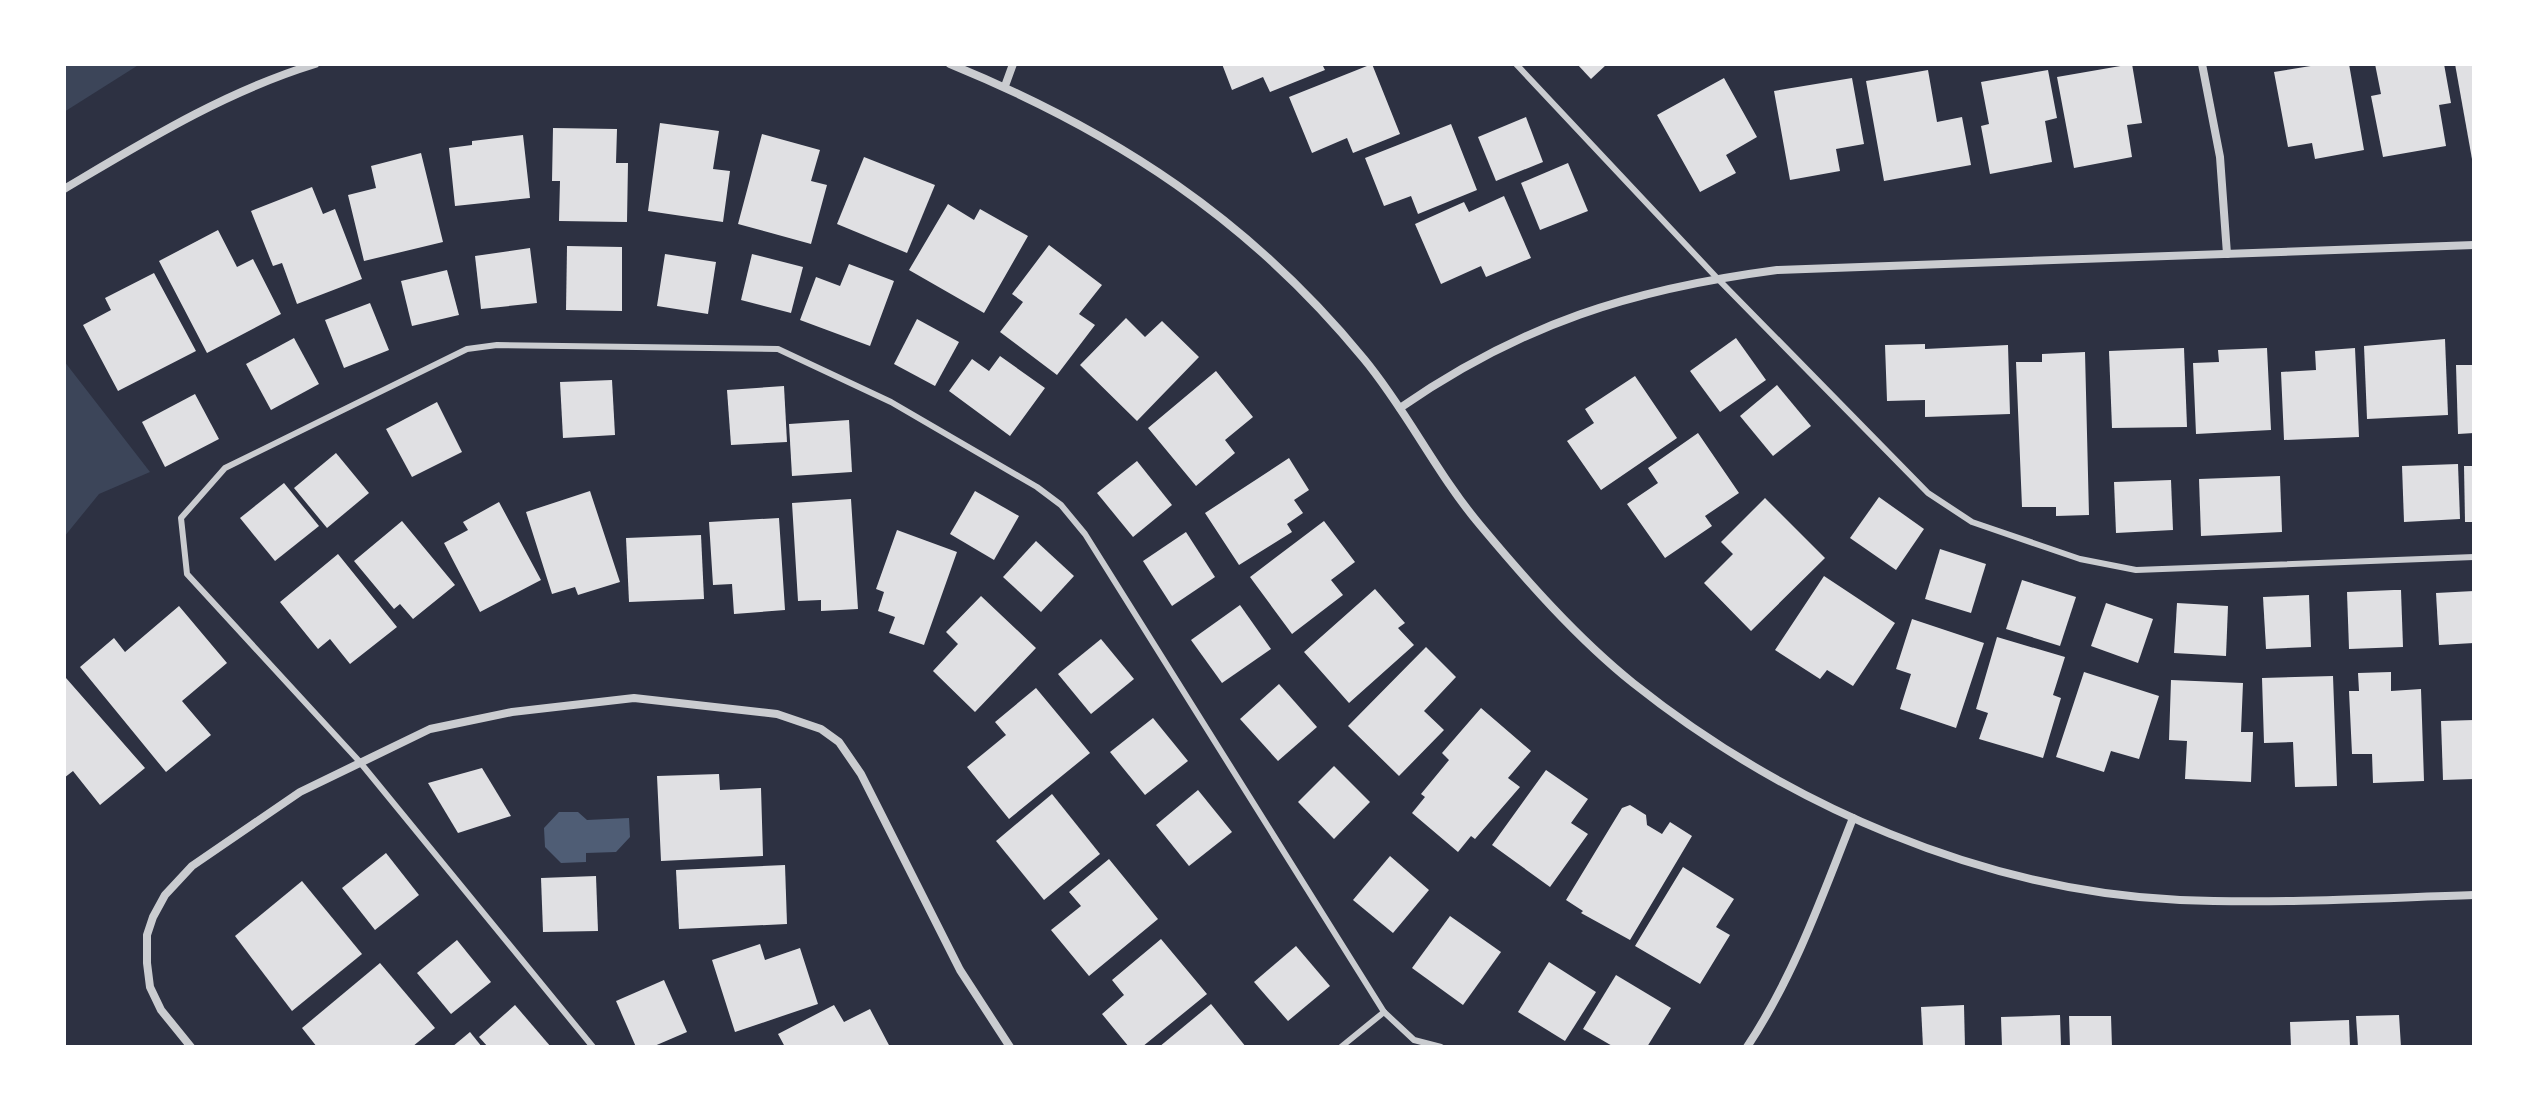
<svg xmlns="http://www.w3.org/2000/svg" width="2538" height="1111" font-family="'Golos Text',sans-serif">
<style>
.green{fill:#3c4559}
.water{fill:#4f5d75}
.building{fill:#e0e0e3}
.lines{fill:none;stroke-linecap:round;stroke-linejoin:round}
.service{stroke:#caccd0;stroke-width:6}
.minor{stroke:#caccd0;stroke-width:8}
</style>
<rect width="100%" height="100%" fill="#2d3142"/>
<g class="green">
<polygon points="64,64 140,64 64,112"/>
<polygon points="64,361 150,472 99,494 64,537"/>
</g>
<polygon class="water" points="559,812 578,812 587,820 629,818 630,837 616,852 586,853 586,862 561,863 545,847 544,828"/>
<g class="building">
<polygon points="1222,64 1322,64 1325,70 1270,92 1263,77 1232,90"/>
<polygon points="1372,64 1400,134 1353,153 1347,138 1312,153 1289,97"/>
<polygon points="1577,64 1607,64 1591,79"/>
<polygon points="2132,64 2142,123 2127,125 2132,157 2074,168 2057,77"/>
<polygon points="2323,64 2349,64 2364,150 2315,159 2312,143 2288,147 2274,72"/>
<polygon points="2375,64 2444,64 2451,103 2439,105 2446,146 2383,157 2371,96 2381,94"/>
<polygon points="2455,64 2474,64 2474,159 2472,159"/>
<polygon points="1928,70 1937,122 1962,117 1971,165 1884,181 1866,81"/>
<polygon points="2048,70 2057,118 2045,121 2052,162 1990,174 1981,126 1989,124 1981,82"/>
<polygon points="1724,78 1757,137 1726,155 1736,173 1700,192 1657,115"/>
<polygon points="1852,78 1864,144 1836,149 1840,171 1790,180 1774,91"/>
<polygon points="1526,117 1543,162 1496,181 1478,137"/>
<polygon points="660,123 719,131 713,169 730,171 723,222 648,211"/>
<polygon points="1451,124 1477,190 1418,214 1411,196 1384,206 1365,158"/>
<polygon points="553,128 617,129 616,163 628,163 627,222 559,221 560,181 552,181"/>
<polygon points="762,134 820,150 811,181 827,185 811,244 738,224"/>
<polygon points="523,135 530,198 455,206 449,148 472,145 472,141"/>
<polygon points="421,153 443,242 364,261 348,195 376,188 371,166"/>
<polygon points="864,157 935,185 907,253 837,224"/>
<polygon points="1568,163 1588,211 1540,230 1521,183"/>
<polygon points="312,187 323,214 335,209 362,279 297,304 282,263 273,266 251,211"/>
<polygon points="1504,196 1531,258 1486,277 1481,266 1441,284 1415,224 1464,202 1469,212"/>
<polygon points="948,204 974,220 980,209 1028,236 984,313 909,270"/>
<polygon points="218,230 237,267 253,259 281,314 207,353 159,261"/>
<polygon points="1049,245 1102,285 1079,314 1095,325 1057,375 1000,332 1023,302 1012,294"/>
<polygon points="567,246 622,247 622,311 566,310"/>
<polygon points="530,248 537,303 481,309 475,256"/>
<polygon points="665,254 716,262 708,314 657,306"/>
<polygon points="752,254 803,267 791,313 741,300"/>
<polygon points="849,264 894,281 870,346 800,320 816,277 840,286"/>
<polygon points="447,270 459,315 412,326 401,281"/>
<polygon points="154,273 196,351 118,391 83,325 111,310 105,298"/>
<polygon points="370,303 389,350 344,368 325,320"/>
<polygon points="1126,318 1145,337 1162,321 1199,357 1137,421 1080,365"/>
<polygon points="917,319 959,342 935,386 894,364"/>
<polygon points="294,338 319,384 271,410 246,364"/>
<polygon points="1736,338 1766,380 1720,412 1690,371"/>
<polygon points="2445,339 2448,415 2367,419 2364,346"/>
<polygon points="1925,344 1925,349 2008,345 2010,414 1925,417 1925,400 1887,401 1885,345"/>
<polygon points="2184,348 2187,427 2112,428 2109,351"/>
<polygon points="2267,348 2271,430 2196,434 2193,363 2219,362 2218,350"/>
<polygon points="2355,348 2359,437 2284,440 2281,372 2316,370 2315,351"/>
<polygon points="2085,352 2089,515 2056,516 2056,507 2022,507 2016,362 2042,362 2042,354"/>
<polygon points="1000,356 1045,388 1010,436 949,391 972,359 989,371"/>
<polygon points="2456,365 2474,365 2474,433 2458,434"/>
<polygon points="1216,371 1253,417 1225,440 1235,453 1196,486 1148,428"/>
<polygon points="1635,376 1677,438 1601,490 1567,441 1594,423 1585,409"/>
<polygon points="612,380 615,435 563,438 560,382"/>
<polygon points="1777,385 1811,426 1773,456 1740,416"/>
<polygon points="784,386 787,442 731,445 727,390"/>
<polygon points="195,394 219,439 165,467 142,422"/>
<polygon points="437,402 462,452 412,477 386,429"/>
<polygon points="849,420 852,472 792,476 789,424"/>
<polygon points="1698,433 1739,493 1705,516 1712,526 1665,558 1627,504 1658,483 1648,468"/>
<polygon points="336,453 369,493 327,528 294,488"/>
<polygon points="1289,458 1309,490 1294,500 1303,513 1287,524 1292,532 1239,565 1205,513"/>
<polygon points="1137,461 1172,505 1133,537 1097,493"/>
<polygon points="2458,464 2460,519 2404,522 2402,466"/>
<polygon points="2464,466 2474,466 2474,522 2465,522"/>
<polygon points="2280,476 2282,532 2201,536 2199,479"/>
<polygon points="2171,480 2173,530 2116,533 2114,482"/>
<polygon points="284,483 319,526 275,561 240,518"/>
<polygon points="590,491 620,582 578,595 575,587 552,594 526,512"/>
<polygon points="975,491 1019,516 994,560 950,534"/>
<polygon points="1879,497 1924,529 1896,570 1850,538"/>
<polygon points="1765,498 1825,558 1751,631 1704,583 1733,554 1721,542"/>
<polygon points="851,499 858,609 821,611 821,600 798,601 792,503"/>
<polygon points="499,502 541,580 480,612 444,543 468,530 463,522"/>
<polygon points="779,518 785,610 734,614 732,584 713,585 709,522"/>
<polygon points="402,521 455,585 413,619 400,604 394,609 354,561"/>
<polygon points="1324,521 1355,562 1331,580 1343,595 1292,634 1250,577"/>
<polygon points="897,530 957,552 924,645 889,633 895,617 878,611 884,592 876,589"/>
<polygon points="1186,532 1215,577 1172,606 1143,561"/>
<polygon points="701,535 704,599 629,602 626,538"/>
<polygon points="1036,541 1074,576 1041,612 1003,577"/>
<polygon points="1940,549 1986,564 1971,613 1925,599"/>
<polygon points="338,554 397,627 350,664 330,639 318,649 280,602"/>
<polygon points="1824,576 1895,623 1853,686 1827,670 1820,679 1775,650"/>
<polygon points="2022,580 2076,597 2060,646 2006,629"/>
<polygon points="1375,589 1405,623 1398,628 1414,645 1349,703 1304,652"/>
<polygon points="2394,590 2401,590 2403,647 2349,649 2347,592"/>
<polygon points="2474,591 2474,643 2439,645 2436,593"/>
<polygon points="2309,595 2311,647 2266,649 2263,597"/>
<polygon points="981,596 1036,648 975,712 933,671 958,644 946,632"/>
<polygon points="2106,603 2153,619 2138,663 2091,646"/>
<polygon points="2177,603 2228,606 2226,656 2174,653"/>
<polygon points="1240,605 1271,649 1222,683 1191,640"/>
<polygon points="179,606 227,663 182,701 211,735 166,772 80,667 114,638 125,652"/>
<polygon points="1912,619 1984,643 1956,728 1900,709 1911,674 1896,669"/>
<polygon points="1997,637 2065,657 2053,695 2061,698 2043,758 1979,739 1988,713 1976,709"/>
<polygon points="1101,639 1134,679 1091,714 1058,674"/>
<polygon points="1426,647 1456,677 1424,711 1444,730 1399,776 1348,726"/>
<polygon points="2084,672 2159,696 2139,759 2111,751 2104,772 2056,757"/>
<polygon points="2391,672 2391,691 2421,689 2424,781 2373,783 2372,754 2352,754 2349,691 2359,691 2358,673"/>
<polygon points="2333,676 2337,786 2295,787 2293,742 2264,743 2262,678"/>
<polygon points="66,678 145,768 100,805 73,771 64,778"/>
<polygon points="2171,680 2243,683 2241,732 2253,732 2251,782 2185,779 2187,741 2169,740"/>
<polygon points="1279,684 1317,727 1278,761 1240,719"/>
<polygon points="1036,688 1090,753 1009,819 967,767 1006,735 995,722"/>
<polygon points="1481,708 1531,751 1508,778 1520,787 1475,839 1471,836 1458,852 1412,813 1425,797 1421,794 1449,760 1442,753"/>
<polygon points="1153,718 1188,761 1145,795 1110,752"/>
<polygon points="2474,720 2474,779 2443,780 2441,721"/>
<polygon points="1334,766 1370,802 1334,839 1298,802"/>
<polygon points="482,768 511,816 458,833 428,783"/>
<polygon points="1546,770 1588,799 1571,823 1588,834 1550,887 1492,845"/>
<polygon points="719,774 720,790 761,788 763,856 661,861 657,776"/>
<polygon points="1198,790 1232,832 1189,866 1156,825"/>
<polygon points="1052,794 1100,854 1044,900 996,841"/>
<polygon points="1630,805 1646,815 1647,825 1662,834 1670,822 1692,836 1630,940 1581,913 1583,911 1566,900 1622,808"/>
<polygon points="386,853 419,895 375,930 342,888"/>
<polygon points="1390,856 1429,890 1393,933 1353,900"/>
<polygon points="1109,859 1158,919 1089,976 1051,930 1081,906 1069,892"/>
<polygon points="785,865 787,924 679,929 676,870"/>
<polygon points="1683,867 1734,899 1716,927 1730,935 1700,984 1635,946"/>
<polygon points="596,876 598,931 543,932 541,878"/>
<polygon points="302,881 362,954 292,1011 235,936"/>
<polygon points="1450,916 1501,952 1463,1005 1412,968"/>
<polygon points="1161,939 1207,994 1142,1047 1129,1047 1102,1014 1124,995 1112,980"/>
<polygon points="457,940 491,982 451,1014 417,973"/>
<polygon points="760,944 765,960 800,948 818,1004 735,1032 712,960"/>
<polygon points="1296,946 1330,986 1288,1021 1254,982"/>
<polygon points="1549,962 1596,992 1565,1041 1518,1012"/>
<polygon points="380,963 435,1028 412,1047 317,1047 302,1028"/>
<polygon points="1616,975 1671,1008 1647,1047 1614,1047 1583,1029"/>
<polygon points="664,980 687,1032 652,1047 636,1047 616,1001"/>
<polygon points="1211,1004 1246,1047 1159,1047"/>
<polygon points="515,1005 551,1047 488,1047 479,1037"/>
<polygon points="834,1005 844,1022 870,1009 890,1047 785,1047 778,1034"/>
<polygon points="1964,1005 1965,1047 1923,1047 1921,1007"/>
<polygon points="2060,1015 2061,1047 2002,1047 2001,1017"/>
<polygon points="2399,1015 2401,1047 2358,1047 2356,1016"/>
<polygon points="2069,1016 2111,1016 2112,1047 2070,1047"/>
<polygon points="2349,1020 2350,1047 2291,1047 2290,1022"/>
<polygon points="470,1032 482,1047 452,1047"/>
</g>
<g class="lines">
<g class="service">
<polyline points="1516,64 1717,278 1928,493 1972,522 2080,559 2136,570 2474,557"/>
<polyline points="593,1047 359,761 187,574 181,518 225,468 467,349 497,345 778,349 891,402 1037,487 1061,505 1085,534 1384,1012 1414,1040 1441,1047"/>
<polyline points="1341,1047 1384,1012"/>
</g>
<g class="minor">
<path d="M 950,64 C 1116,132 1250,220 1364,359 C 1407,411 1437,474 1480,525 C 1526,580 1577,638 1633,683 C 1786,805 1983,891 2180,900 C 2278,904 2376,898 2474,895"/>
<polyline points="2202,64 2220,157 2227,254"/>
<polyline points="1005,86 1013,64"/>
<path d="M 64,189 C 145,141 224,92 315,64"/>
<path d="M 1400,408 C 1521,324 1632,289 1777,270 L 2474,245"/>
<polyline points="191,1047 161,1010 150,987 147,963 147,935 153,917 165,895 192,866 300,792 430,729 512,712 634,698 777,714 821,729 839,742 861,774 960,970 1010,1047"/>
<path d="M 1747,1047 C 1794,976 1822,897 1853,818"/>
</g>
</g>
<rect width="2538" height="1111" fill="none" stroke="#ffffff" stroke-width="132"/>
</svg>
